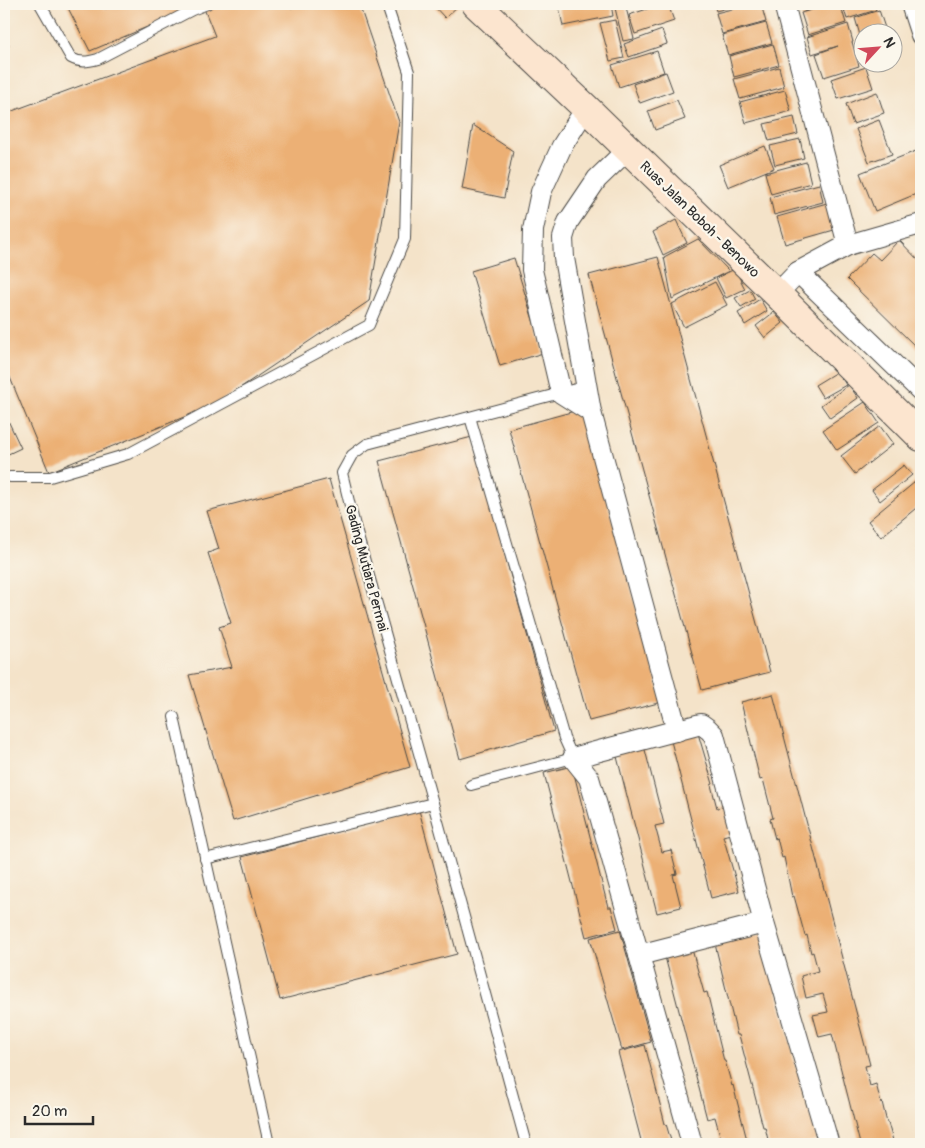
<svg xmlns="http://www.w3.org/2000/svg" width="925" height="1148" font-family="Pangolin,sans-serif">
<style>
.building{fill:#ecb074}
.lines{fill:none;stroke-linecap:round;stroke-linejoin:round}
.lane-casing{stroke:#494743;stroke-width:12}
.street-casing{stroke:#494743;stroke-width:22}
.secondary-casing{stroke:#494743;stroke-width:30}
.lane{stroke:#fff;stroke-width:10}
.street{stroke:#fff;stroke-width:20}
.secondary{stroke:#fce5cf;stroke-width:28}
.labels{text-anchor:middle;stroke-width:4.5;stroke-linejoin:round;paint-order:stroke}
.street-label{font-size:14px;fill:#2b2b2b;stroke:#fbf7ec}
</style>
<rect width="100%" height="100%" fill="#fbf7ec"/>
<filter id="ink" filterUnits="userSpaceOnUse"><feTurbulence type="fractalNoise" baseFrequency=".02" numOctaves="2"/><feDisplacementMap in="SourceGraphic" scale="10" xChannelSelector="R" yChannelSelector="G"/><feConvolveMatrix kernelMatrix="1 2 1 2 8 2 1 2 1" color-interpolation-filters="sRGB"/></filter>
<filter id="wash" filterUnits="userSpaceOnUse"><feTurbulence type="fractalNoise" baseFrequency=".0096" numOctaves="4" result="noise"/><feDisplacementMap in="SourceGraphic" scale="20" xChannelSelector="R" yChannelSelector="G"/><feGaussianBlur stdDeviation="1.12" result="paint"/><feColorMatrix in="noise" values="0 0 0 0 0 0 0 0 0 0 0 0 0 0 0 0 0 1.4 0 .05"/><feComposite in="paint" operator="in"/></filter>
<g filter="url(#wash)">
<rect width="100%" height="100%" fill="#f4e3c9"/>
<g id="blocks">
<g class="building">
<polygon points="66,4 102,4 105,9 117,4 202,4 90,51"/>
<polygon points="209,4 289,4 291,8 306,4 359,4 399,122 369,301 216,404 49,472 4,363 4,114 215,36 203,6"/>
<polygon points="432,4 460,4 445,18"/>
<polygon points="573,4 611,4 613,16 563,26 559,7"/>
<polygon points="614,4 625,4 634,39 623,41"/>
<polygon points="662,4 668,4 674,21 635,34 629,15"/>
<polygon points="714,4 741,4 716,11"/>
<polygon points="751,4 761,4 766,22 722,34 716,13"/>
<polygon points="802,4 824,4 804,11"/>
<polygon points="831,4 840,4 846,23 808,35 801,13"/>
<polygon points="842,4 874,4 876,10 847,19"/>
<polygon points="879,10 886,31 886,32 862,32 862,42 855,18"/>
<polygon points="615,20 624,58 610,61 600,23"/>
<polygon points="766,23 772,43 728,55 722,35"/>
<polygon points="848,24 853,42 852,42 859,66 824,77 816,54 838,46 812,54 807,37"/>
<polygon points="662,30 667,44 629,57 624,44"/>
<polygon points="4,31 9,46 4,48"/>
<polygon points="773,44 779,65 734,77 729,56"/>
<polygon points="657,51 664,72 619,87 612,65"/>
<polygon points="779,67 784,87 740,99 734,79"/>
<polygon points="866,67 873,88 838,99 831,79"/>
<polygon points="666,72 673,91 640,103 633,84"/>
<polygon points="785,90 791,111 746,123 740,102"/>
<polygon points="877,92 884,113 853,124 846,104"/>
<polygon points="677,100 685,119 655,130 648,111"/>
<polygon points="794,117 798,134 769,141 764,124"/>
<polygon points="879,120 892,154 869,162 856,129"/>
<polygon points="473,125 513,151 504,198 462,189"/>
<polygon points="800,139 804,158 775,165 770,146"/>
<polygon points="765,146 774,168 728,187 719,165"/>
<polygon points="921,149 921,192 875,211 860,173"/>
<polygon points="806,162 811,183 771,194 765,173"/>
<polygon points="819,184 823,202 774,215 770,197"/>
<polygon points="827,203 834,230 785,244 777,217"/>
<polygon points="676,220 687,243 663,255 653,232"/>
<polygon points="698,239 729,271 672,299 664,257"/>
<polygon points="899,240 921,263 921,352 847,279 872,253 880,260"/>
<polygon points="658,257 770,672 702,690 589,275"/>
<polygon points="514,258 543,353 500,366 471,271"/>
<polygon points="735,269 745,289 726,298 716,278"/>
<polygon points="715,282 727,305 684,327 672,304"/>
<polygon points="750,290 755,299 741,307 735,298"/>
<polygon points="760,299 767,311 745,325 738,313"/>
<polygon points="774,312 783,323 765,338 756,326"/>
<polygon points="838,371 846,385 823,398 815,385"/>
<polygon points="849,385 858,398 830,418 821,405"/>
<polygon points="865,402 879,423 837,450 823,430"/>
<polygon points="582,409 662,702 589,721 509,429"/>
<polygon points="4,412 21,448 4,456"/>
<polygon points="880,426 893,444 855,474 841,456"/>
<polygon points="472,437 554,731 460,759 379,461"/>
<polygon points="904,465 912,475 880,501 872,490"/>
<polygon points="921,477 921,504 881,537 868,521"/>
<polygon points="329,479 410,767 233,821 189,675 232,667 219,627 231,623 208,553 219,549 207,511"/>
<polygon points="773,694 870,1065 865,1066 870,1086 876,1084 881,1103 882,1102 887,1123 888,1123 894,1144 860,1144 832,1034 819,1037 813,1015 828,1012 823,994 806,998 801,976 818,971 813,952 811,953 807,935 805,936 794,896 792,897 784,857 782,858 777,838 775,839 770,819 773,818 763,779 760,780 741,702"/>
<polygon points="697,730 713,784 711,785 717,808 728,806 734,833 723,836 739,891 711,898 670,737"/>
<polygon points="643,742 664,824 655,826 662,852 671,850 677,874 673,875 681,907 657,913 615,749"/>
<polygon points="572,766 608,907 611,907 617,929 586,937 544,773"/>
<polygon points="419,810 457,954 280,1000 242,857"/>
<polygon points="620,930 651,1042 622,1050 590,938"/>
<polygon points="763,932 791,1047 796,1069 799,1068 817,1140 800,1144 769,1144 765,1127 763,1127 739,1035 737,1035 715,944"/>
<polygon points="690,942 704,993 707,992 724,1061 725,1061 732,1086 733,1085 748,1144 727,1144 725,1138 721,1139 715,1117 707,1119 663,949"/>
<polygon points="645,1045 665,1124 666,1124 672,1144 642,1144 618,1052"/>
</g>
</g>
</g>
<g filter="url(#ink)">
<use href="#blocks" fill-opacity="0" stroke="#494743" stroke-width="1"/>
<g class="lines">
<g class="lane-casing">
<g id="lane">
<path d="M 40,4 L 71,58 C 80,63 87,62 98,59 L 192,10 L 207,4"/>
<polyline points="470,417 564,738 573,758 471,785"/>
<polyline points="10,477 50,477 128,454 369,325 405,239 409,72 387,6 385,4"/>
<polyline points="174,717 269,1144"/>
<polyline points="205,859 433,803"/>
<polyline points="526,1144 433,803 355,526 342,473 352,455 367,444 587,386"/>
</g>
</g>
<g class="street-casing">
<g id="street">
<polyline points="784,4 848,245"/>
<polyline points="911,4 921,35"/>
<polyline points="586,108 562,146 541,192 533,230 532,270 561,393 591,412"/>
<polyline points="628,149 597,179 568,222 563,238 564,258 591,412 677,731"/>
<polyline points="798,272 921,391"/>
<polyline points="777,294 798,272 848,245 921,224"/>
<polyline points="639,955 764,923"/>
<polyline points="692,1144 596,802 589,778 573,758 701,724 708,729 714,735 764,923 828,1141 828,1144"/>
</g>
</g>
<g class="secondary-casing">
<polyline id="secondary" points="476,4 586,108 777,294 921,437"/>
</g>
<use href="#lane" class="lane"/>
<use href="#street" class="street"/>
<use href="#secondary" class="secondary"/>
</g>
</g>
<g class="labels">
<g class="street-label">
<text transform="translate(700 219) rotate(44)" y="5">Ruas Jalan Boboh - Benowo</text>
<text transform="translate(367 568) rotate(75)" y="5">Gading Mutiara Permai</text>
</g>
</g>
<rect width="925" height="1148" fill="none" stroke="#fbf7ec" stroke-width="20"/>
<g transform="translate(878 48) rotate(64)"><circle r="24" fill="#fbf7ec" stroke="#a8a59f"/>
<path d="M0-4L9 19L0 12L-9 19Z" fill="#d1495b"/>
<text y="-8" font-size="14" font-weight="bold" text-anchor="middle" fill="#2b2b2b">N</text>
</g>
<path d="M25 1116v8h68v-8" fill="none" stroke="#2b2b2b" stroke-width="2.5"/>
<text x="32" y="1116" font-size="15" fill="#2b2b2b" stroke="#fbf7ec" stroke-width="4" paint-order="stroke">20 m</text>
</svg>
